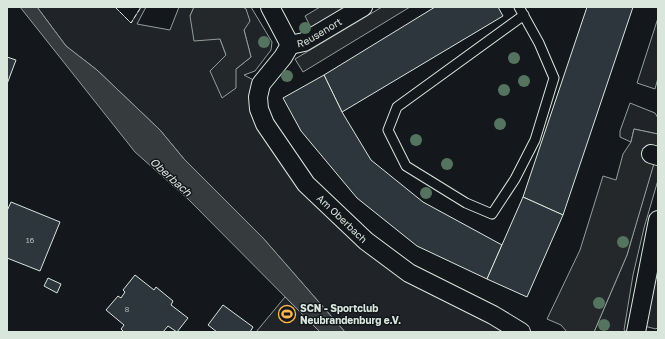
<svg xmlns="http://www.w3.org/2000/svg" width="665" height="339" font-family="'Golos Text',sans-serif">
<style>
.green{fill:#202428;stroke:#939e99}
.parking{fill:#24282b;stroke:#939e99}
.water{fill:#363b3e;stroke:#939e99}
.building{fill:#2c363c;stroke:#d8e6dc}
.lines{fill:none;stroke-linecap:round;stroke-linejoin:round}
.service-casing{stroke:#d8e6dc;stroke-width:11}
.minor-casing{stroke:#d8e6dc;stroke-width:20}
.service{stroke:#14181c;stroke-width:9}
.minor{stroke:#14181c;stroke-width:18}
.fence{stroke:#d8e6dc;stroke-width:1;stroke-dasharray:5 2;stroke-linecap:butt}
.tree{fill:#55745f}
.labels{text-anchor:middle;stroke-width:3;stroke-linejoin:round;paint-order:stroke}
.number-label{font-size:8px;fill:#adbab4}
.street-label{font-size:10px;fill:#d8e6dc;stroke:#14181c}
.poi-label{font-size:10px;font-weight:bold;fill:#d8e6dc;stroke:#14181c;text-anchor:start}
.water-label{font-size:11px;font-style:italic;fill:#d8e6dc;stroke:#14181c}
</style>
<rect width="100%" height="100%" fill="#14181c"/>
<g class="green">
<polygon points="37,7 115,7 131,23 141,7 146,7 137,24 170,30 179,7 194,7 190,16 220,39 226,55 210,71 236,69 251,57 244,30 246,9 243,7 251,7 272,42 271,50 255,71 244,75 261,84 265,124 366,241 521,332 345,332 263,238 184,159 160,130 97,70 66,46"/>
<polygon points="658,18 658,78 655,89 637,83"/>
<polygon points="630,103 655,113 658,118 658,134 634,129 631,142 620,137 620,131"/>
<polygon points="654,162 658,163 658,180 644,228 633,275 624,330 627,332 594,332 627,255"/>
<polygon points="653,276 658,277 658,327 656,329 644,326"/>
<polygon points="285,297 320,332 256,332"/>
</g>
<g class="parking">
<polygon points="194,7 243,7 246,9 250,21 244,30 251,57 236,69 236,88 222,98 210,71 226,55 220,39 194,41 190,16"/>
<polygon points="320,7 350,7 312,30 305,16"/>
<polygon points="382,7 410,7 303,72 295,59"/>
<polygon points="634,129 658,134 658,150 627,255 594,332 567,332 561,325 547,319 580,250 603,176 616,180 623,154 631,142"/>
</g>
<polygon class="water" points="20,7 37,7 66,46 97,70 160,130 184,159 263,238 345,332 320,332 188,199 135,152"/>
<g class="building">
<polygon points="435,7 498,7 503,16 342,112 324,75"/>
<polygon points="587,7 633,7 563,215 523,197"/>
<polygon points="7,57 16,60 7,84"/>
<polygon points="324,75 342,112 371,160 423,202 502,245 487,279 417,246 357,198 301,131 283,98"/>
<polygon points="523,197 563,215 527,297 487,279"/>
<polygon points="11,202 60,222 40,271 7,258 7,211"/>
<polygon points="135,275 154,290 156,287 173,301 171,305 188,318 177,332 168,326 163,332 124,332 121,329 124,325 106,310 118,296 121,298 125,292 123,290"/>
<polygon points="48,278 61,284 57,293 44,286"/>
<polygon points="223,305 253,327 250,332 217,332 208,325"/>
</g>
<g class="lines">
<g class="service-casing">
<polyline id="service" points="519,7 539,43 554,78 535,140 515,179 492,214 466,203 406,166 388,130 397,107 524,15"/>
</g>
<g class="minor-casing">
<g id="minor">
<polyline points="270,7 290,45"/>
<path id="s1" d="M 290,45 L 283,57 L 261,84 L 258,97 L 259,109 L 265,124 L 306,184 L 366,241 L 409,273 L 493,315 L 521,332"/>
<path id="s2" d="M 290,45 L 304,42 L 363,7"/>
<polyline points="651,154 658,156"/>
<polyline points="636,332 658,220"/>
</g>
</g>
<use href="#service" class="service"/>
<use href="#minor" class="minor"/>
<polyline class="fence" points="115,7 131,23 141,7"/>
</g>
<g class="tree">
<circle cx="305" cy="28" r="6"/>
<circle cx="264" cy="42" r="6"/>
<circle cx="514" cy="58" r="6"/>
<circle cx="287" cy="76" r="6"/>
<circle cx="524" cy="81" r="6"/>
<circle cx="504" cy="90" r="6"/>
<circle cx="500" cy="124" r="6"/>
<circle cx="416" cy="140" r="6"/>
<circle cx="447" cy="164" r="6"/>
<circle cx="426" cy="193" r="6"/>
<circle cx="623" cy="242" r="6"/>
<circle cx="599" cy="303" r="6"/>
<circle cx="604" cy="325" r="6"/>
</g>
<defs>
<g id="stadium-ring" transform="scale(0.9)"><circle r="9.5" fill="#14181c" stroke="#ffb74d" stroke-width="1.5"/><path d="M0-5a6.5 5 0 1 0 0 10a6.5 5 0 1 0 0-10ZM-3.5-1.8h7v3.6h-7Z" fill="#ffb74d"/></g>
</defs>
<g fill-rule="evenodd">
<use href="#stadium-ring" x="287" y="314"/>
</g>
<g class="labels">
<g class="number-label">
<text x="30" y="243">16</text>
<text x="127" y="312">8</text>
</g>
<g class="street-label">
<text dy="4" stroke="none"><textPath href="#s2" startOffset="32">Reusenort</textPath></text>
<text dy="4" stroke="none"><textPath href="#s1" startOffset="213">Am Oberbach</textPath></text>
</g>
<g class="poi-label">
<text x="300" y="312">SCN - Sportclub<tspan x="300" dy="12">Neubrandenburg e.V.</tspan></text>
</g>
<g class="water-label">
<text transform="translate(171 177) rotate(42)" y="4">Oberbach</text>
</g>
</g>
<rect width="665" height="339" fill="none" stroke="#d8e6dc" stroke-width="16"/>
</svg>
